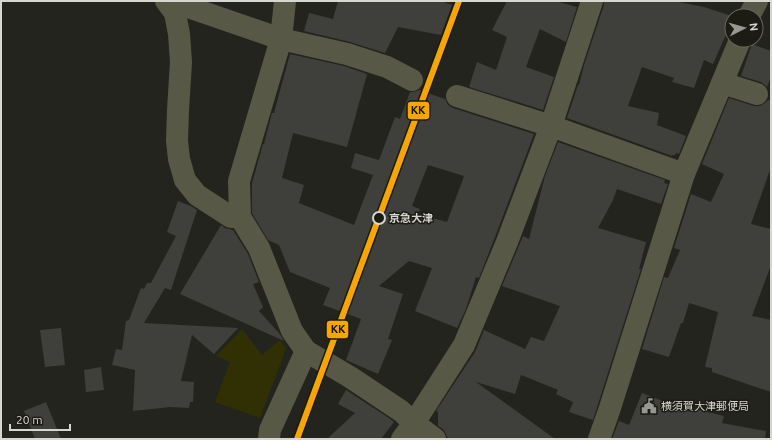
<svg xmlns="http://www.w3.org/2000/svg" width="772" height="440" font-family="Ubuntu,'Noto Sans JP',sans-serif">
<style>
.green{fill:#303004}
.building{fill:#3f3f3b;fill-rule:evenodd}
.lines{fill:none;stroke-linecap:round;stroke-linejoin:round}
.minor{stroke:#585846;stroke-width:22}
.rail-1-casing{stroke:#1c1c14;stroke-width:9}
.rail-1{stroke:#f7a600;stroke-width:6}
.stop-dot{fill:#1c1c14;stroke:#d7d7d2;stroke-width:2}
.labels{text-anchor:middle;stroke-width:3;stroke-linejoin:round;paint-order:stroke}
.stop-label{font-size:11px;font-weight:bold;fill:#d7d7d2;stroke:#1c1c14;text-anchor:start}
.poi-label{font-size:11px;fill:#d7d7d2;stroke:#1c1c14;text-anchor:start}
.line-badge{stroke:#1c1c14;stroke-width:1.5}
.pale-badge-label{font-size:11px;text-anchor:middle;font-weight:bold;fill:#111}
</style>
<rect width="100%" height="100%" fill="#24241f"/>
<polygon class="green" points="242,329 262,355 280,340 286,349 260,418 215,402 230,362 216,356"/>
<g class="building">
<polygon points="338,1 441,1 452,5 441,35 398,27 385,53 350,42 304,31 309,13 333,19"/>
<polygon points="507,1 555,1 577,7 566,42 540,29 526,67 554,77 543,110 469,87 477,62 496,70 507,37 492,30"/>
<polygon points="604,1 674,1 704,7 732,16 732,21 713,64 704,60 694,88 672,82 674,78 642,67 628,106 659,113 657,125 686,136 679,154 676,153 675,155 672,155 672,156 567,118 578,85 579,85 584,65 604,5"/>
<polygon points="752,44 771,51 771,76 767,87 761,82 741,76"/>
<path d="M 290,54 L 344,66 L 367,74 L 347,147 L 293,133 L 282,178 L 304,185 L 299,203 L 354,225 L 373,175 L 351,168 L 355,153 L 379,160 L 395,117 L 400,119 L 410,92 L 413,92 L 419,90 L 445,99 L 448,105 L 453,108 L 534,134 L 495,237 L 479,278 L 476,277 L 466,309 L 457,328 L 415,311 L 432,268 L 409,261 L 379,286 L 403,294 L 388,339 L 392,340 L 378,374 L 346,360 L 361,319 L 323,305 L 330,288 L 290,272 L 279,245 L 268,240 L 252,213 L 252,183 L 263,144 L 264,144 L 272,113 L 274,113 ZM 428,165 L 464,176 L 447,222 L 418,214 L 420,209 L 412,206 Z"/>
<polygon points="729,98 754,106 760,106 765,103 768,100 771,101 771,167 751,224 771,229 771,265 752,316 771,320 771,392 712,372 712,368 705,367 718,312 689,303 683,323 681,323 669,357 642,349 664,277 668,278 680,250 674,248 691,194 711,202 724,174 702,164"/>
<polygon points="558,142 665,180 664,183 668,184 661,204 617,189 613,200 598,228 646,242 639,269 641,269 593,420 569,412 573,402 556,394 558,390 521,375 515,394 476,382 555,439 451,439 447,437 446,434 443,429 438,426 438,412 436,411 475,352 484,330 525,349 531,337 544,341 560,306 502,286 523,236 529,239 545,176"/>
<polygon points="178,201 191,206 197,210 171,290 165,288 144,323 238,328 214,354 192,335 181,381 194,382 193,402 190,402 189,408 170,407 133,411 135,370 112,365 116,349 122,350 126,321 129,320 141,288 144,289 147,283 151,283 176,236 167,232"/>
<polygon points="221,225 225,228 233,230 248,254 259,282 253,284 263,307 259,311 279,333 284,341 180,294"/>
<polygon points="61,328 65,365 45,367 40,330"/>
<polygon points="101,367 104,390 86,392 84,370"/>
<polygon points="346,390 389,418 394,422 381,439 327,439 355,413 338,404"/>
<polygon points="642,393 691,412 692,408 724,416 722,423 766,431 765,439 612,439 619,421 629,425"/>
<polygon points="46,402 61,439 35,439 24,411"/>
</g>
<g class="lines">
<g class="minor">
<polyline points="166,1 175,13 179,34 181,62 178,110 177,141 179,159 185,180 197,195 231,217 240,217"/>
<polyline points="171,1 281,39 347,54 387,67 412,80"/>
<polyline points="285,1 281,39 239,181 240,217 259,248 292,331 306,351 350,377 401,411 414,423 464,345 507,242 551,126 592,1"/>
<polyline points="749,16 757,1"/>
<polyline points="722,83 757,94"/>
<polyline points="457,96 551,126 684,174"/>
<polyline points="269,439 270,430 306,351"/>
<polyline points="402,439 414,423 435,439"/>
<polyline points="599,439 609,411 684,174 740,40"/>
</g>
<g class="rail-1-casing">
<polyline id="rail-1" points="297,439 459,1"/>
</g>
<use href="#rail-1" class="rail-1"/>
</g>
<defs>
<g id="civic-bare" transform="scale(1.2)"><path d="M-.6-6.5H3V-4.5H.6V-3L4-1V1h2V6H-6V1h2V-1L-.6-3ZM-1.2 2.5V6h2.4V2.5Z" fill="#989893" stroke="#1c1c14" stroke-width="2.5" paint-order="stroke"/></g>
</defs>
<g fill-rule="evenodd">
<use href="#civic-bare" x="649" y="406"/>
</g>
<circle class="stop-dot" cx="379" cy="218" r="6"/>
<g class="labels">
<g class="stop-label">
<text x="389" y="222">京急大津</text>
</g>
<g class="poi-label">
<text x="661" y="410">横須賀大津郵便局</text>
</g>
</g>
<g class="line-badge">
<rect x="407" y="101" width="23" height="19" rx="4" fill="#f7a600"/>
<rect x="326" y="320" width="23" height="19" rx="4" fill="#f7a600"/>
</g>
<g class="pale-badge-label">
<text x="418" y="114">KK</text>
<text x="338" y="333">KK</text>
</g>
<rect width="772" height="440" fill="none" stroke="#d7d7d2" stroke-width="4"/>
<g transform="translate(744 28) rotate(84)"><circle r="19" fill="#1c1c14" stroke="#676760"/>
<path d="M0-3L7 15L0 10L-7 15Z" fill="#989893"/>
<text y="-6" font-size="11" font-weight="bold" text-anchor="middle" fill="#d7d7d2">N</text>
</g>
<path d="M10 424v6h60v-6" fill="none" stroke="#d7d7d2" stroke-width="2"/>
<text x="16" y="424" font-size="12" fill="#d7d7d2" stroke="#1c1c14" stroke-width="3" paint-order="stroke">20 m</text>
</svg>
